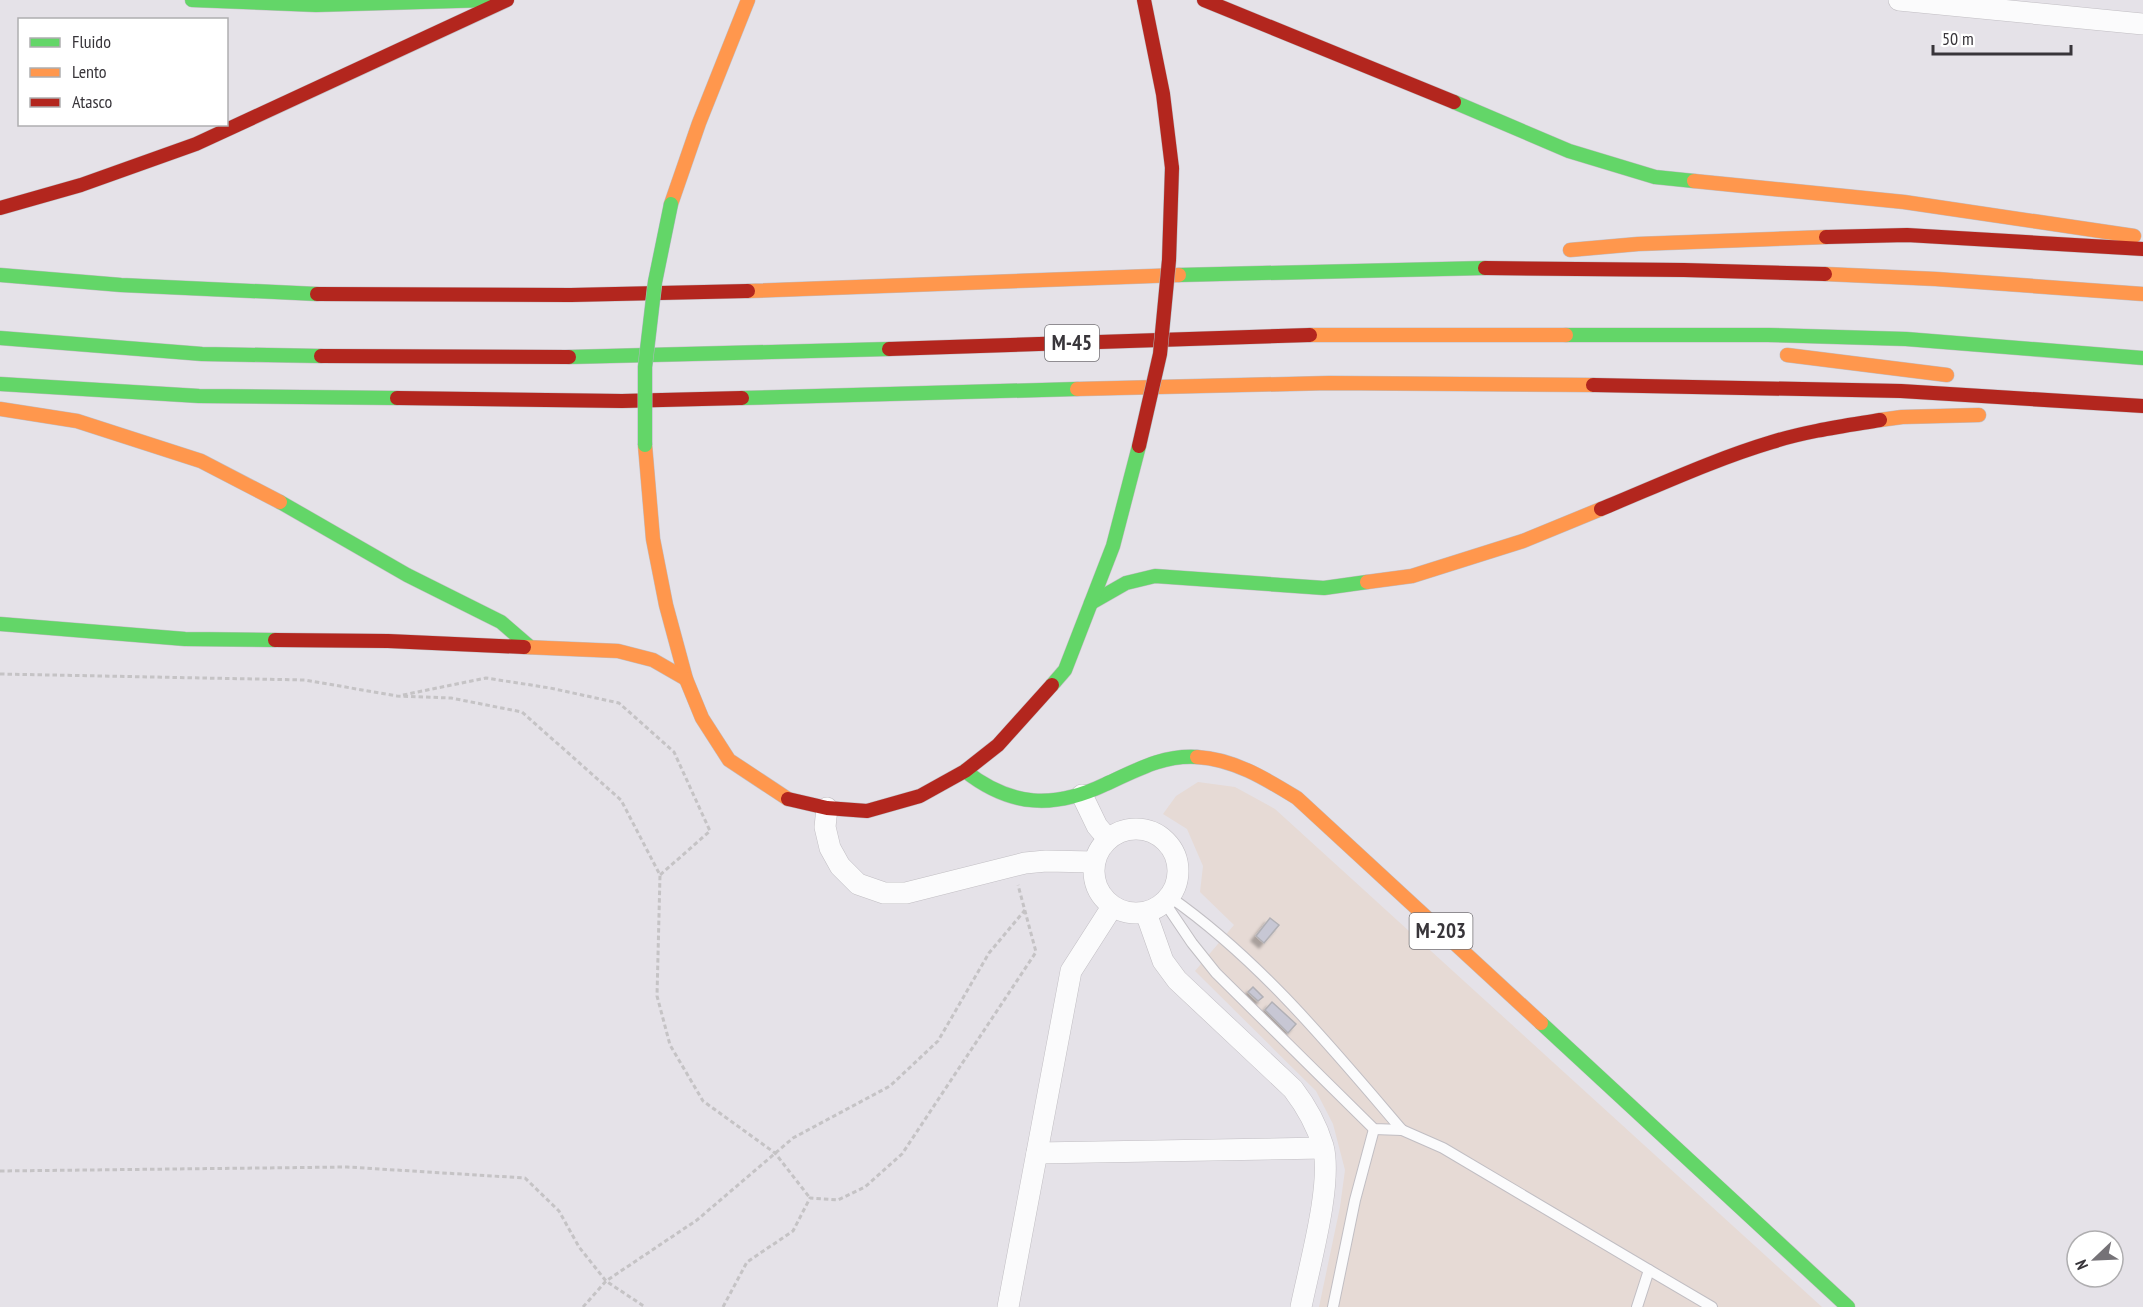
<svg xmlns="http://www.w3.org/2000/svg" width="2143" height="1307" font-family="'PT Sans Narrow',sans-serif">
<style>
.industrial{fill:#e6dad5}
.building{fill:#c7c7d4;stroke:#b1b0b5;stroke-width:1.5;filter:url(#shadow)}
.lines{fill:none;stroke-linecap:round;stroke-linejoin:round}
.lane-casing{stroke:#c1bec3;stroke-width:12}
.street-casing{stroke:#c1bec3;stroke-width:22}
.fast-casing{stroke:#c1bec3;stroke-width:15}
.slow-casing{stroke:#c1bec3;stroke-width:15}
.jam-casing{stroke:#c1bec3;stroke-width:15}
.path{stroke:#c5c3c5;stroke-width:3;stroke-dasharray:4.5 3;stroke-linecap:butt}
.lane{stroke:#fbfbfc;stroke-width:10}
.street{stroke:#fbfbfc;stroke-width:21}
.fast{stroke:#63d668;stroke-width:14}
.slow{stroke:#ff974d;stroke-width:14}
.jam{stroke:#b3261e;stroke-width:14}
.fast-bridge-casing{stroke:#adb8be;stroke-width:15;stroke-linecap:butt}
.jam-bridge-casing{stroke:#adb8be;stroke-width:15;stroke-linecap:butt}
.fast-bridge{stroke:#63d668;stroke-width:14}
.jam-bridge{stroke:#b3261e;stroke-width:14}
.labels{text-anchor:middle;stroke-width:4.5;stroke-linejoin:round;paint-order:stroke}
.shield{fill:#fff;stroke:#747275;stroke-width:1.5}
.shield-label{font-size:21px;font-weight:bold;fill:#38353a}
</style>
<defs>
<filter id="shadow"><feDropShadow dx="-5" dy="5" stdDeviation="1.5" flood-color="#0004"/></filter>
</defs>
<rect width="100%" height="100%" fill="#e5e2e8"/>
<polygon class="industrial" points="1198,782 1235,787 1275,809 1822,1307 1319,1307 1340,1207 1345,1170 1333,1124 1316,1091 1195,971 1234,925 1200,892 1203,866 1187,829 1163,814 1176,796"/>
<g class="building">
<polygon points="1270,918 1279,925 1264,943 1256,936"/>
<polygon points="1253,987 1263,997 1258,1001 1248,992"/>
<polygon points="1272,1002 1296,1024 1288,1033 1265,1010"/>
</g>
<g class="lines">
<g class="lane-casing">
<g id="lane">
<path d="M 1170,897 C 1260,960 1331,1047 1402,1130"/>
<polyline points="1165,903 1192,943 1216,973 1374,1129 1402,1130 1443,1148 1649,1270 1637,1307"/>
<polyline points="1649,1270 1712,1307"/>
<polyline points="1333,1307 1355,1200 1374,1129"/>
</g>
</g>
<g class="street-casing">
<g id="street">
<polyline points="1899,0 2143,24"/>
<polyline points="1082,795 1097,826 1108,839"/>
<polyline points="827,808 825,827 830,848 840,866 858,884 884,893 906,893 1025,863 1046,861 1094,862"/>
<circle cx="1136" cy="871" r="42"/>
<path d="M 1146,913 L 1163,961 L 1177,980 L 1293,1089 C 1306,1106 1317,1126 1323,1146 C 1333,1183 1309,1267 1301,1307"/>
<polyline points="1037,1153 1323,1148"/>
<polyline points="1008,1307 1071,971 1112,907"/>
</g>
</g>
<g class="fast-casing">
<g id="fast">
<polyline points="192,0 316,5 491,0"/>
<polyline points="1454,102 1569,151 1655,177 1694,181"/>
<polyline points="0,275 121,285 317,294"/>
<polyline points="1179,275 1485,268"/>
<polyline points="1566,335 1768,335 1906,339 2143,358"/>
<polyline points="0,338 202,354 321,356"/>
<polyline points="569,357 889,349"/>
<polyline points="0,384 199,396 397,398"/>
<polyline points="742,398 1077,389"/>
<polyline points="280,502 407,575 501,622 530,647"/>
<polyline points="1091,603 1126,583 1155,576 1324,588 1367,582"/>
<polyline points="0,624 185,639 275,640"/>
<polyline points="1052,685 1065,670 1113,546 1139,446"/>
<path d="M 965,771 C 1011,807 1054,809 1106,784 C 1137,770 1162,755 1197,757"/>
<polyline points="1541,1023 1848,1307"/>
</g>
</g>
<g class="slow-casing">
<g id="slow">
<polyline points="1694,181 1904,202 2134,236"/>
<polyline points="671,204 699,123 748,0"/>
<polyline points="1570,250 1638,244 1826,237"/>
<polyline points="1825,274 1936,279 2143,294"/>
<polyline points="748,291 1179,275"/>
<polyline points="1310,335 1566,335"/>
<polyline points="1787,355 1947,375"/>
<polyline points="1077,389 1329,383 1593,385"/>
<polyline points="0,409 77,421 201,461 280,502"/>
<polyline points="1880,420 1902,417 1979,415"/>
<polyline points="645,445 653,539 666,605 686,679 702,718 729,760 788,799"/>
<polyline points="1367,582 1412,576 1523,541 1601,509"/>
<polyline points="524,647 618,651 653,660 686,679"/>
<path d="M 1197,757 C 1234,759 1266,779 1297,798 L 1541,1023"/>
</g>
</g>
<g class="jam-casing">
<g id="jam">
<polyline points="1144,0 1163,94 1172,168"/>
<polyline points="1204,0 1454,102"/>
<polyline points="0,208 81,185 196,144 507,0"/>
<polyline points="1826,237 1907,235 2143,249"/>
<polyline points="1485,268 1684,270 1825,274"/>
<polyline points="317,294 571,295 748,291"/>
<polyline points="889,349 1310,335"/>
<polyline points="321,356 569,357"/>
<polyline points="1593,385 1901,391 2143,406"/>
<polyline points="397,398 622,401 742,398"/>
<path d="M 1601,509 C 1657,486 1715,459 1772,442 C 1807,431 1844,426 1880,420"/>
<polyline points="275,640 388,641 524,647"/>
<polyline points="788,799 827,808 867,811 920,796 965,771 998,745 1052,685"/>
</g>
</g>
<g class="path">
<polyline points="0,674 305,680 397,696 451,698 522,712 621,800 660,875 657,996 670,1045 703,1101 775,1153 810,1198"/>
<polyline points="403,695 486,678 550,688 619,703 674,752 710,831 660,875"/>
<polyline points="0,1171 347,1167 525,1178 559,1211 579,1247 606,1281 645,1307"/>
<polyline points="583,1307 606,1281 697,1220 793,1138 890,1086 938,1041 989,953 1025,910"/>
<polyline points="723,1307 747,1262 793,1231 810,1198 838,1200 865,1187 902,1154 1036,952 1018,885"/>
</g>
<use href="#lane" class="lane"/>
<use href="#street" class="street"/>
<use href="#fast" class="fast"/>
<use href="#slow" class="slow"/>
<use href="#jam" class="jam"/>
<g class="fast-bridge-casing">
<polyline id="fast-bridge" points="645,445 645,367 655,282 671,204"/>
</g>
<g class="jam-bridge-casing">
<polyline id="jam-bridge" points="1139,446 1160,354 1169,260 1172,168"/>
</g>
<use href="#fast-bridge" class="fast-bridge"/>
<use href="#jam-bridge" class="jam-bridge"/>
</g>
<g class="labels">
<g class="shield">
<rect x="1045" y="325" width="54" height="36" rx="4.5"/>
<rect x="1409.5" y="913" width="63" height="36" rx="4.5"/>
</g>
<g class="shield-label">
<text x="1072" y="350">M-45</text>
<text x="1441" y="938">M-203</text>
</g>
</g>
<rect x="18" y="18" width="210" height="108" fill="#ffffff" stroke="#afaeb0" stroke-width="1.5"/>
<rect x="30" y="38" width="30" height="9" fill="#63d668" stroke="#afaeb0" stroke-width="1.5"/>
<text x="72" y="48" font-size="18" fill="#38353a">Fluido</text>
<rect x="30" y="68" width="30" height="9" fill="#ff974d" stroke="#afaeb0" stroke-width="1.5"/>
<text x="72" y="78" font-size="18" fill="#38353a">Lento</text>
<rect x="30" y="98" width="30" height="9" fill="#b3261e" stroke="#afaeb0" stroke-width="1.5"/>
<text x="72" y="108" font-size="18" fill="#38353a">Atasco</text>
<g transform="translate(2095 1259) rotate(247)"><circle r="28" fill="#ffffff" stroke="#afaeb0" stroke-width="1.5"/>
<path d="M0-4.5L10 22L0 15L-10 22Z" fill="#757277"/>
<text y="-9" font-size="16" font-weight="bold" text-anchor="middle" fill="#38353a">N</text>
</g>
<path d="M1933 45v9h138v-9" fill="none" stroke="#38353a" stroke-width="3"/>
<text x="1942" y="45" font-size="18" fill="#38353a" stroke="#ffffff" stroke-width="4.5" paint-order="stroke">50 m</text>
</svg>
